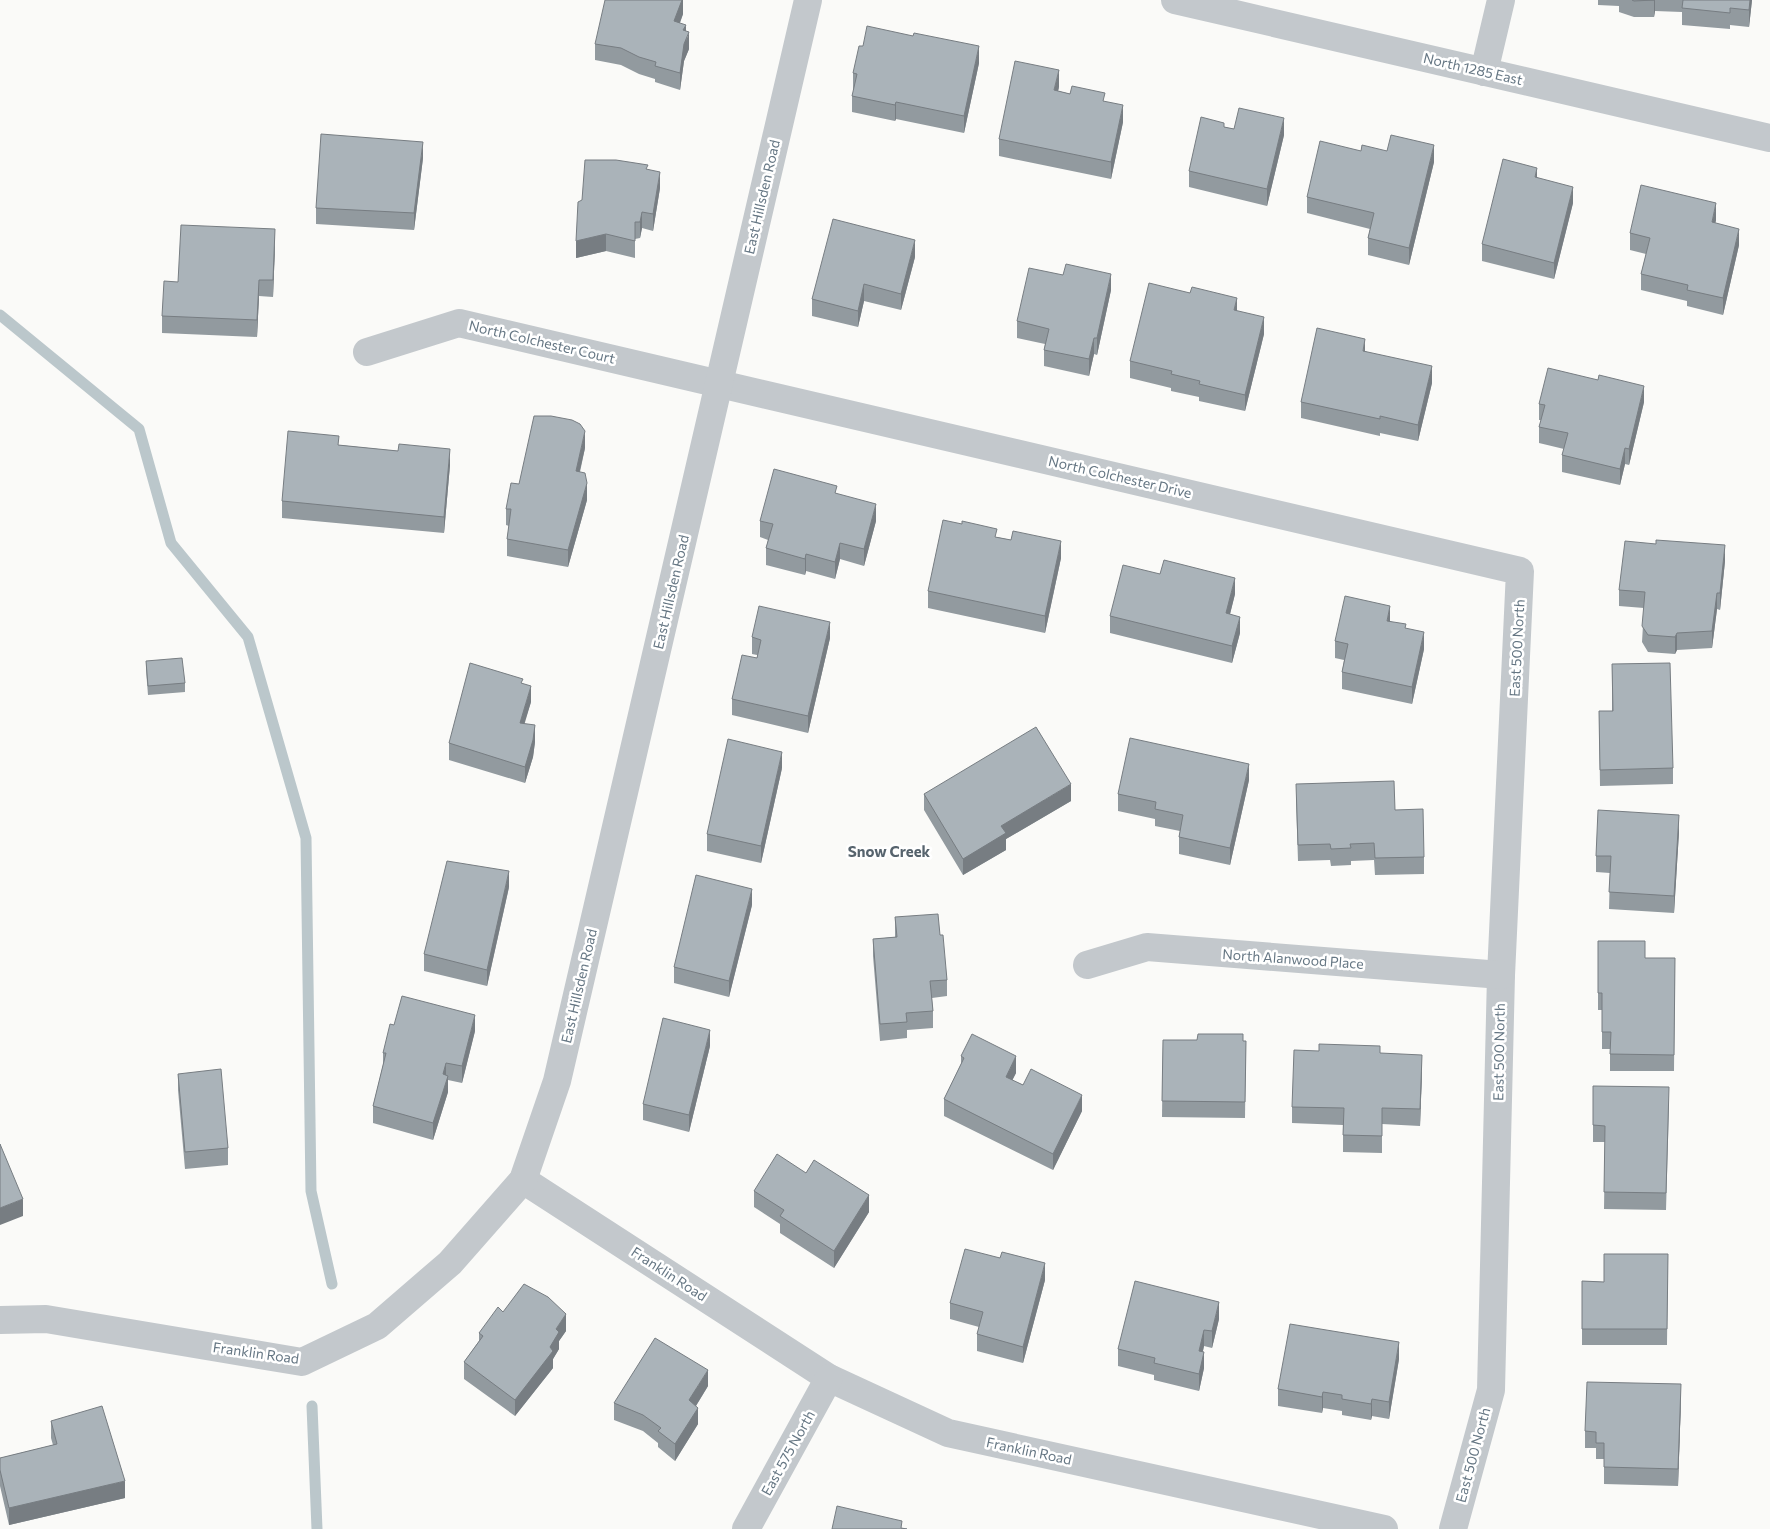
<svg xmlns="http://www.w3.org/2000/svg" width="1770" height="1529" font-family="Commissioner,sans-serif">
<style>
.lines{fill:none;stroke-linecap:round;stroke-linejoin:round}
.stream{stroke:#bbc7cb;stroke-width:11}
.street{stroke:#c3c8cc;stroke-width:28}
.wall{fill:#929a9f}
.shaded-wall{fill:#777d82}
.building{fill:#aab3b9;stroke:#777d82}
.labels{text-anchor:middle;stroke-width:5;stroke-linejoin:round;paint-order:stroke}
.street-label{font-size:14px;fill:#657683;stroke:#fff}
.neighbourhood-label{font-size:15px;font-weight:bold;fill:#57646e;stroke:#fff}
</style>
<rect width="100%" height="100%" fill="#fafaf8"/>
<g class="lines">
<g class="stream">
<polyline points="0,315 139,429 171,543 248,637 306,838 311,1191 332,1284"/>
<polyline points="312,1406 317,1529"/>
</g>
<g class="street">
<polyline points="1175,0 1770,138"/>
<polyline points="1484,72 1501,0"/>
<polyline points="367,352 459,323 1520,571 1501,975 1491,1390 1453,1529"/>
<polyline points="1087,965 1147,947 1501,975"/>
<polyline points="523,1180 829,1378 948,1433 1384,1529"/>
<polyline points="0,1320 46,1319 302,1362 377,1326 450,1263 523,1180 557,1081 808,0"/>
<polyline points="746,1529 829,1378"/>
</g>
</g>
<g class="wall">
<polygon points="683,0 683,14 680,23 686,31 689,49 684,61 680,90 655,82 655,79 639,74 621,65 595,60 595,44"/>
<polygon points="1598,0 1752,0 1749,27 1730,25 1730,29 1682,25 1682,12 1655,11 1654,17 1634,17 1619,12 1619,6 1598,5"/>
<polygon points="979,63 964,133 896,119 895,121 852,112 852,96 854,90 853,90 853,73"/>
<polygon points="1059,87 1058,91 1105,102 1123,122 1111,179 999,156 999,139"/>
<polygon points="1224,127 1234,129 1284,135 1267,206 1189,187 1189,171"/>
<polygon points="1361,151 1434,162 1409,265 1368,255 1368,238 1370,229 1307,213 1307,197"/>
<polygon points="423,158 414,230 316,224 316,208"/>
<polygon points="648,170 660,188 653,231 642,228 640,238 635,239 635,258 606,251 576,258 582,200"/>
<polygon points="1537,177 1573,203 1554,279 1482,261 1482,244"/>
<polygon points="1716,220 1715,223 1739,245 1723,315 1687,306 1687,301 1641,290 1641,274 1646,254 1630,250 1630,233"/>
<polygon points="275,246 273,297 259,296 257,337 162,333 162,316 178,282"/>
<polygon points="915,257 901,310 864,301 858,327 812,316 812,299"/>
<polygon points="1111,290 1097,355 1094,354 1089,376 1044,366 1044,350 1045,344 1017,338 1017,321"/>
<polygon points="1237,311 1264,334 1245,411 1199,401 1199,397 1171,391 1171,388 1130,378 1130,361"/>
<polygon points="1365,351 1432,383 1418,441 1380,433 1380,436 1301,418 1301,402"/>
<polygon points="1644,402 1629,465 1625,464 1620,485 1562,472 1562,455 1564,449 1539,443 1539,427 1541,420 1539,420 1539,404"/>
<polygon points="339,445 398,451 450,465 444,533 282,518 282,501"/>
<polygon points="585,448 580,472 587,500 568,567 507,556 507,539 509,526 506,525 506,509 519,484"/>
<polygon points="837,494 876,521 864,566 840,559 835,579 806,571 805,575 766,565 766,548 768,540 760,537 760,521"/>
<polygon points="997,537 1011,540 1061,558 1045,633 928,608 928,591"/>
<polygon points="1725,561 1720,610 1717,609 1712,648 1677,650 1675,654 1648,652 1642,642 1644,608 1619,606 1619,590"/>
<polygon points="1235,594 1230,614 1240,633 1232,663 1110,633 1110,616"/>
<polygon points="1390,621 1406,629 1424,649 1412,704 1342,689 1342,672 1344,660 1335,658 1335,641"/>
<polygon points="752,637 830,638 808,733 732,715 732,699 757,658 757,655 752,654"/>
<polygon points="146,661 185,683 185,692 148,695 146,670"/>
<polygon points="1612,664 1673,768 1673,784 1600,786 1599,711 1612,711"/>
<polygon points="531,702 524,723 535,742 533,757 525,783 449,760 449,743"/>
<polygon points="782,768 761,863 707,851 707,834"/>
<polygon points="1249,780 1230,865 1179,854 1179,837 1180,831 1155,826 1155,819 1118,811 1118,794"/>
<polygon points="924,794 1071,801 1006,839 1006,850 963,875 924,810"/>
<polygon points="1296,800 1395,810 1424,857 1424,874 1375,875 1374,860 1351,861 1351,865 1331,866 1330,860 1298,861"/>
<polygon points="1679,832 1674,913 1609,909 1610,873 1596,872 1596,856"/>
<polygon points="509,887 487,986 424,971 424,954"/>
<polygon points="752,905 729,997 674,983 674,967"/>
<polygon points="895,917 940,935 947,980 947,996 932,998 933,1011 933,1028 907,1030 907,1038 880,1041 873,956 873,939 895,937"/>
<polygon points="1598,941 1645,958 1675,958 1674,1071 1610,1071 1610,1049 1602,1049 1602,1010 1598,1010"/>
<polygon points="475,1031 462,1083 448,1080 448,1092 433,1140 373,1123 373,1106 383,1065 383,1053"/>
<polygon points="1163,1040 1246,1041 1245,1118 1162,1117"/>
<polygon points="710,1046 689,1132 643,1120 643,1104"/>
<polygon points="1380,1053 1422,1072 1420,1126 1382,1124 1382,1153 1343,1152 1343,1125 1292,1123 1292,1107"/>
<polygon points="961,1056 1016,1073 1012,1080 1082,1111 1053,1170 944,1116 944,1099 961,1064"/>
<polygon points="178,1074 228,1148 228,1165 185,1169 178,1090"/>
<polygon points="1593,1086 1669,1104 1666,1210 1604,1209 1605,1142 1593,1142"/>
<polygon points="806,1173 869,1212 834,1268 780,1233 780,1224 754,1207 754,1191"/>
<polygon points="1668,1254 1667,1345 1582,1345 1582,1281 1604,1282"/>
<polygon points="1045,1280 1023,1363 977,1351 977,1334 979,1327 950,1319 950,1303"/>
<polygon points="503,1312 566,1331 559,1341 559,1349 553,1359 553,1368 515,1416 464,1379 464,1362 479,1341 479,1333"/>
<polygon points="1219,1319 1212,1348 1204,1346 1203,1351 1204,1368 1199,1391 1154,1380 1154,1375 1118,1366 1118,1349"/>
<polygon points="1399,1359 1389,1419 1372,1416 1371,1420 1342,1415 1342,1411 1323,1408 1322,1413 1278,1406 1278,1389"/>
<polygon points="708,1386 696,1406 698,1424 675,1461 658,1447 658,1443 643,1431 614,1420 614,1403"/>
<polygon points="1681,1400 1678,1486 1604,1484 1604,1459 1596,1459 1596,1448 1585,1448 1585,1431"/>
<polygon points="51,1421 125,1498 9,1525 0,1486 0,1458 53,1445 51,1438"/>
</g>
<g class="shaded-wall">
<polygon points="682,0 683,0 683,14 674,38 674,21"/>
<polygon points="1654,0 1655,0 1655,11 1654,17"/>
<polygon points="1750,0 1752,0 1749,27 1749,10"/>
<polygon points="686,25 686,41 689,32 689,49 684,61 680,90 680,73 683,30"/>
<polygon points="979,46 979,63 964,133 964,116"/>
<polygon points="1059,70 1059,87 1054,107 1054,90"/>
<polygon points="896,102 896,119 895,121 895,105"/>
<polygon points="1123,105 1123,122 1111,179 1111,162"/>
<polygon points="1284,118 1284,135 1267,206 1267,189"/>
<polygon points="423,142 423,158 414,230 414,213"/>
<polygon points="1434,145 1434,162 1409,265 1409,248"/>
<polygon points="1537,168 1537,184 1535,177"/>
<polygon points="660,172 660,188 653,231 653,214"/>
<polygon points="1573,187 1573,203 1554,279 1554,263"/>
<polygon points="1716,203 1716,220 1712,239 1712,222"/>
<polygon points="642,212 642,228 640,238 640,222"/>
<polygon points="275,229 275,246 273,297 273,280"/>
<polygon points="1739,229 1739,245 1723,315 1723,298"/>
<polygon points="606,234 606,251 576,258 576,241"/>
<polygon points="915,240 915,257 901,310 901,294"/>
<polygon points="1111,274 1111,290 1097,355 1097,338"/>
<polygon points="259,280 259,296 257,337 257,320"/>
<polygon points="864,284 864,301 858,327 858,311"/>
<polygon points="1237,298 1237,315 1234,310"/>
<polygon points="1264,317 1264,334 1245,411 1245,395"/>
<polygon points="1094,338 1094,354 1089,376 1089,359"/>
<polygon points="1365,339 1365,356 1363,351"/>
<polygon points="1432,366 1432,383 1418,441 1418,425"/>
<polygon points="1644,386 1644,402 1629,465 1629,449"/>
<polygon points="585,431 585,448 576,487 576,471"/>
<polygon points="1625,448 1625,464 1620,485 1620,469"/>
<polygon points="450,449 450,465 444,533 444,517"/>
<polygon points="587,483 587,500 568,567 568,550"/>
<polygon points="876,504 876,521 864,566 864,549"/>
<polygon points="1061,541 1061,558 1045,633 1045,616"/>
<polygon points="840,543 840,559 835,579 835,562"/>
<polygon points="1725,545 1725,561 1720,610 1720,593"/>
<polygon points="806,554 806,571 805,575 805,559"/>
<polygon points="1235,578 1235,594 1226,630 1226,613"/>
<polygon points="1717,593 1717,609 1712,648 1712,631"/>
<polygon points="1390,606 1390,623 1387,621"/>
<polygon points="1240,617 1240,633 1232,663 1232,646"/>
<polygon points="830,622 830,638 808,733 808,716"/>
<polygon points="1424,632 1424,649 1412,704 1412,687"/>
<polygon points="1677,633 1677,650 1675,654 1675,637"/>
<polygon points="531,686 531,702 520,739 520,723"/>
<polygon points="535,725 535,742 533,757 525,783 525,767"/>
<polygon points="782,752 782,768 761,863 761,846"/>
<polygon points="1249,764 1249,780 1230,865 1230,848"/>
<polygon points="1071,784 1071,801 1006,839 1006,850 963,875 963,859 1001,826"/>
<polygon points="1679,815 1679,832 1674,913 1674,896"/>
<polygon points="509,871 509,887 487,986 487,970"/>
<polygon points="752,889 752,905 729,997 729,981"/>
<polygon points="475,1015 475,1031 462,1083 462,1066"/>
<polygon points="710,1030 710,1046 689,1132 689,1115"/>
<polygon points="1422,1055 1422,1072 1420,1126 1420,1109"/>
<polygon points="1016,1056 1016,1073 1006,1093 1006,1077"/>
<polygon points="446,1063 446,1079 443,1074"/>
<polygon points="448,1076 448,1092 433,1140 433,1123"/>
<polygon points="1082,1095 1082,1111 1053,1170 1053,1154"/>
<polygon points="869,1195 869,1212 834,1268 834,1251"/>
<polygon points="23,1199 23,1216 0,1225 0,1208"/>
<polygon points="1045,1263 1045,1280 1023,1363 1023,1347"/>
<polygon points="1219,1302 1219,1319 1212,1348 1212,1331"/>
<polygon points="566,1314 566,1331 559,1341 559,1349 553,1359 553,1368 515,1416 515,1400 550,1347 556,1329"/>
<polygon points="1204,1330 1204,1346 1199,1367 1199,1351"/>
<polygon points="1399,1342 1399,1359 1389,1419 1389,1402"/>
<polygon points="1204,1352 1204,1368 1199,1391 1199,1374"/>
<polygon points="708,1370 708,1386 689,1417 689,1400"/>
<polygon points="1681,1384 1681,1400 1678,1486 1678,1469"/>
<polygon points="1323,1392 1323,1408 1322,1413 1322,1397"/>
<polygon points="1372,1399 1372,1416 1371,1420 1371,1404"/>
<polygon points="698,1408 698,1424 675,1461 675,1444"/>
<polygon points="125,1481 125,1498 9,1525 9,1508"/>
</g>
<g class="building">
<polygon points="605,0 682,0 674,21 686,25 683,30 689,32 684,44 680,73 655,66 656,62 639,57 621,48 595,44"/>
<polygon points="1632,0 1654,0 1634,1"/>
<polygon points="1683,0 1750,0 1749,10 1730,8 1730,13 1682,8"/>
<polygon points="867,26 913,36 914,33 979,46 964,116 896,102 895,105 852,96 857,74 853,73 859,46 863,46"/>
<polygon points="1015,61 1059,70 1054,90 1070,94 1072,86 1105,93 1103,101 1123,105 1111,162 999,139"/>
<polygon points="1239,108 1284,118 1267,189 1189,171 1201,117 1224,123 1224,127 1234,129"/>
<polygon points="321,134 423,142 414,213 316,208"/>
<polygon points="1391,135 1434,145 1409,248 1368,238 1374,213 1307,197 1320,141 1361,151 1362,145 1387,151"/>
<polygon points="1503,159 1537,168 1535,177 1573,187 1554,263 1482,244"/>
<polygon points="585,160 616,160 648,165 646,169 660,172 653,214 642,212 640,222 635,222 635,241 606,234 576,241 578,202 582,200"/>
<polygon points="1641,185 1716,203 1712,222 1739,229 1723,298 1687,290 1688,285 1641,274 1650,238 1630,233"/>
<polygon points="833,219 915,240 901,294 864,284 858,311 812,299"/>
<polygon points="181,225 275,229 273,280 259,280 257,320 162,316 164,281 178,282"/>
<polygon points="1066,264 1111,274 1097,338 1094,338 1089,359 1044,350 1049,329 1017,321 1029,268 1063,275"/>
<polygon points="1149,283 1190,293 1192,287 1237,298 1234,310 1264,317 1245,395 1199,384 1200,381 1171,374 1172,371 1130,361"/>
<polygon points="1317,328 1365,339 1363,351 1432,366 1418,425 1380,416 1380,419 1301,402"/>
<polygon points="1548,368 1598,380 1599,375 1644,386 1629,449 1625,448 1620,469 1562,455 1568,433 1539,427 1545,405 1539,404"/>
<polygon points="534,416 551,416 572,420 580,424 585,431 576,471 585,473 587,483 568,550 507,539 511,509 506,509 511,483 519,484"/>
<polygon points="288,431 339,436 338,445 398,451 399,444 450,449 444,517 282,501"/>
<polygon points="774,469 837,486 835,493 876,504 864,549 840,543 835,562 806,554 805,559 766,548 773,524 760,521"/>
<polygon points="943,520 962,524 962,521 997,529 995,537 1011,540 1013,531 1061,541 1045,616 928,591"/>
<polygon points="1656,540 1725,545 1720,593 1717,593 1712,631 1677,633 1675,637 1648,635 1642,626 1645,592 1619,590 1625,541 1656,544"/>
<polygon points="1164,560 1235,578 1226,613 1240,617 1232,646 1110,616 1123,565 1160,574"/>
<polygon points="1345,596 1390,606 1387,621 1406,624 1405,628 1424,632 1412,687 1342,672 1348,644 1335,641"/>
<polygon points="759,606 830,622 808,716 732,699 742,655 757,658 761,640 752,637"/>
<polygon points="182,658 185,683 148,686 146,661"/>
<polygon points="470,663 523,679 521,683 531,686 520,723 535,725 533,740 525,767 449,743"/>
<polygon points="1670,663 1673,768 1600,770 1599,711 1613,711 1612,664"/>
<polygon points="1036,727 1071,784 1001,826 1006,833 963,859 924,794"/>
<polygon points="1130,738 1249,764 1230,848 1179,837 1183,815 1155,809 1156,802 1118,794"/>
<polygon points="728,739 782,752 761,846 707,834"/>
<polygon points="1394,781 1395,810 1423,809 1424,857 1375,858 1374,843 1350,844 1351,848 1331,849 1330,844 1298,845 1296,784"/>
<polygon points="1598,810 1679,815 1674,896 1609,892 1611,856 1596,856"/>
<polygon points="447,861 509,871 487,970 424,954"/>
<polygon points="696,875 752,889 729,981 674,967"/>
<polygon points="938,914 940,935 943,935 947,980 930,981 933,1011 906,1013 907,1022 880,1024 873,939 897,937 895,917"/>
<polygon points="1598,941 1645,941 1645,958 1675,958 1674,1055 1610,1054 1611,1032 1602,1032 1602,993 1598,993"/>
<polygon points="402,996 475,1015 462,1066 446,1063 443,1074 448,1076 433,1123 373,1106 386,1053 383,1053 390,1024 394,1025"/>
<polygon points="663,1018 710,1030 689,1115 643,1104"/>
<polygon points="972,1034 1016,1056 1006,1077 1023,1085 1031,1069 1082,1095 1053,1154 944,1099 964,1058 961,1056"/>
<polygon points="1198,1034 1243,1034 1243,1041 1246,1041 1245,1102 1162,1101 1163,1040 1197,1040"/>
<polygon points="1319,1044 1380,1046 1380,1053 1422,1055 1420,1109 1382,1108 1382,1136 1343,1135 1344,1108 1292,1107 1294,1050 1319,1051"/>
<polygon points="221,1069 228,1148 185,1152 178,1074"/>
<polygon points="1593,1086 1669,1087 1666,1193 1604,1192 1605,1126 1593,1125"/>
<polygon points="0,1144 23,1199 0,1208"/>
<polygon points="777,1154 806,1173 814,1160 869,1195 834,1251 780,1216 784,1210 754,1191"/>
<polygon points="965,1249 1000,1258 1002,1252 1045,1263 1023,1347 977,1334 983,1312 950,1303"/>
<polygon points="1604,1254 1668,1254 1667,1329 1582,1329 1582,1281 1604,1282"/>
<polygon points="1135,1281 1219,1302 1212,1331 1204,1330 1199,1351 1204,1352 1199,1374 1154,1363 1155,1358 1118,1349"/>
<polygon points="524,1284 548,1297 566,1314 556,1329 559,1332 550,1347 553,1351 515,1400 464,1362 483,1336 479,1333 498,1307 503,1312"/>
<polygon points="1290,1324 1399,1342 1389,1402 1372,1399 1371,1404 1342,1399 1342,1395 1323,1392 1322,1397 1278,1389"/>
<polygon points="655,1338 708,1370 689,1400 698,1408 675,1444 658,1431 661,1428 643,1415 614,1403"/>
<polygon points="1587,1382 1681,1384 1678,1469 1604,1467 1604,1443 1596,1443 1596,1432 1585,1431"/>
<polygon points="102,1406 125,1481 9,1508 0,1470 0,1458 57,1444 51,1421"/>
<polygon points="837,1506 902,1521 901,1528 907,1529 832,1529"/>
</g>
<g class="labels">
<g class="street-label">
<text transform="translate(1473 69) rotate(13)" y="5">North 1285 East</text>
<text transform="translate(762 197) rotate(-77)" y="5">East Hillsden Road</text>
<text transform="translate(542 342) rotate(13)" y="5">North Colchester Court</text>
<text transform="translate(1120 477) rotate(13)" y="5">North Colchester Drive</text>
<text transform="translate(671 592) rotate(-77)" y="5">East Hillsden Road</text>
<text transform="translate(1517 648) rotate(-87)" y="5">East 500 North</text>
<text transform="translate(1293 959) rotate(4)" y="5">North Alanwood Place</text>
<text transform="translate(579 986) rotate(-77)" y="5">East Hillsden Road</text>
<text transform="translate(1499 1052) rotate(-89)" y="5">East 500 North</text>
<text transform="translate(669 1274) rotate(33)" y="5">Franklin Road</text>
<text transform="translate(256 1353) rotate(8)" y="5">Franklin Road</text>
<text transform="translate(1029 1451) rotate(12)" y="5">Franklin Road</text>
<text transform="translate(788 1453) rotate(-61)" y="5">East 575 North</text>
<text transform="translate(1473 1455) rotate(-75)" y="5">East 500 North</text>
</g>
<g class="neighbourhood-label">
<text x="889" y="857">Snow Creek</text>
</g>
</g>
</svg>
